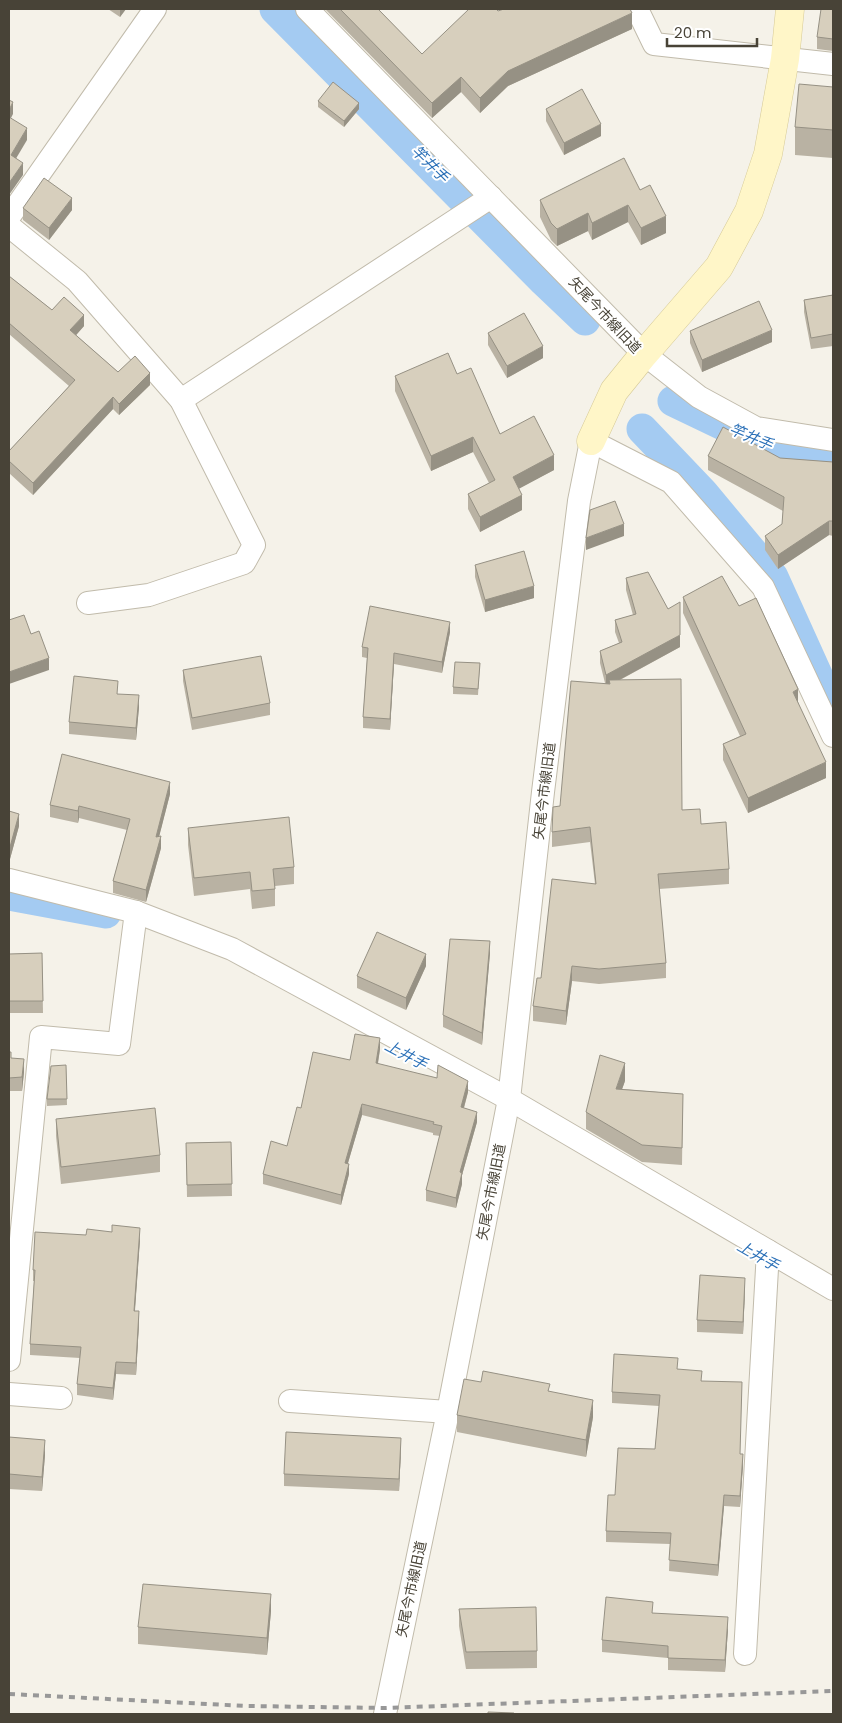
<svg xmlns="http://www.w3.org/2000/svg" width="842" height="1723" font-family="Poppins,'Noto Sans JP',sans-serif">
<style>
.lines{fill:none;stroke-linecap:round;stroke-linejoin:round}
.canal{stroke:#a4cbf2;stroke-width:31}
.street-casing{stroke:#c1bbab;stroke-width:24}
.secondary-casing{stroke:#d6ca97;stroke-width:29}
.street{stroke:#fff;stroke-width:22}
.secondary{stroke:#fff6c8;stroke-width:28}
.rail{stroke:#989898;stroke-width:4;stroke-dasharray:6 6;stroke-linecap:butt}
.wall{fill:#b9b2a3}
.shaded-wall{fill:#969184}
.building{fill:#d7cfbd;stroke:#969184}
.labels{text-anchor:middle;stroke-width:4;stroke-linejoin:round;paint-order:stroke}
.street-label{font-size:14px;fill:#484337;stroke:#fff}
.water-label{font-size:15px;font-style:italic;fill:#2c71b8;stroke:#fff}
</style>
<rect width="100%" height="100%" fill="#f5f2e9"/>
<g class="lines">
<g class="canal">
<polyline points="275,9 544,281 585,320"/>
<polyline points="673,401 769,447 833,455"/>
<polyline points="642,429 703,493 773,577 833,710"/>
<polyline points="9,895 106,913"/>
</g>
<g class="street-casing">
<g id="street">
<polyline points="307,9 644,354 699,397 756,428 833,440"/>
<polyline points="637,9 654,44 833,64"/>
<polyline points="9,217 155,9"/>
<polyline points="9,226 77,281 181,400 254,545 244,563 149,595 88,603"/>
<polyline points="181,400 491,197"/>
<polyline points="9,880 136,912 232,949 509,1099 833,1289"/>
<polyline points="9,1360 41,1037 119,1044 136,912"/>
<polyline points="9,1394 61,1398"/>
<polyline points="290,1401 448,1412"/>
<polyline points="745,1654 768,1251"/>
<polyline points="385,1714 448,1412 509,1099 543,792 579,501 591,441 671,482 763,587 833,736"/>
</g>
</g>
<g class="secondary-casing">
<polyline id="secondary" points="591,441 614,391 644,354 719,267 749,211 768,154 785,59 790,9"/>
</g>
<use href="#street" class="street"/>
<use href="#secondary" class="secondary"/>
<polyline class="rail" points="9,1694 247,1706 386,1708 833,1691"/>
</g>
<g class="wall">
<polygon points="108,9 126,9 120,17"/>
<polygon points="325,9 381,9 379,10 422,54 498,11 632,29 508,86 480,113 461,92 432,118"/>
<polygon points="833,9 833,51 817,49 817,37"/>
<polygon points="833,87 833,158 795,155 795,127"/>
<polygon points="318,101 359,109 344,127 318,107"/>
<polygon points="546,109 601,136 564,155 546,121"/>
<polygon points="640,190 666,233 641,245 628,222 592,240 588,231 557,246 551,240 540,217 540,200"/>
<polygon points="23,208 72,210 49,240 23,220"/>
<polygon points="9,276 52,310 84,326 76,335 118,372 150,385 119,415 113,409 33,495 9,473 9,451 69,386 9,334"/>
<polygon points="833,295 833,346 811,349 804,312 804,300"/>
<polygon points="690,331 772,342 702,372 690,343"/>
<polygon points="488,333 543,358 507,378 488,345"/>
<polygon points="457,374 500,434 554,470 519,488 522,510 480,532 468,509 468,494 489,483 473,452 431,471 395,391 395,376"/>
<polygon points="708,456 780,458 833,462 833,536 829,535 778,569 765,550 765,536 782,524 783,511 708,470"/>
<polygon points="475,565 534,598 485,612 475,577"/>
<polygon points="626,578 680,647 620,680 682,810 701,824 729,869 729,884 659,889 666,963 666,978 599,984 572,981 566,1025 533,1021 533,1006 541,978 595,884 590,842 552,847 552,832 560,806 605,683 600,663 600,651 619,643 615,632 615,620 633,615 626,590"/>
<polygon points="683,597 739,606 798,702 826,778 748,813 723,760 723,744 740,736 683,613"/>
<polygon points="450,632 442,673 394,664 390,730 363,728 363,717 367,658 362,657 362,647"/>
<polygon points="480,663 478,695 453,694 453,687"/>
<polygon points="183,670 270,703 270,715 192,730 183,681"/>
<polygon points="118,694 139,707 136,740 69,734 69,722"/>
<polygon points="170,794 159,836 161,848 146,902 113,893 113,881 127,830 79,818 78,823 50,817 50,805"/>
<polygon points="9,811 19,826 10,859 9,859"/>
<polygon points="188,828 294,867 294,884 275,886 275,906 252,909 250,889 194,896 188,845"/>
<polygon points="42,953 43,1013 9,1013 9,954"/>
<polygon points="490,953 482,1045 443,1027 443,1015"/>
<polygon points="426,966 406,1010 357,988 357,976"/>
<polygon points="380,1049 378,1064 468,1092 464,1108 477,1122 462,1175 462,1184 456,1208 426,1201 426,1190 440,1136 433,1135 433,1133 362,1115 348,1163 349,1174 341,1205 263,1184 263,1174 287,1146 301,1108 350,1060"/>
<polygon points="9,1052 11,1058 24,1072 22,1091 9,1091"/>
<polygon points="66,1065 67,1105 47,1106 47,1099"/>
<polygon points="625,1081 622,1089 683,1094 682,1165 642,1162 586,1129 586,1112"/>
<polygon points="56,1119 160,1155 160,1172 61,1184 56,1136"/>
<polygon points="231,1142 232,1196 187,1197 186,1143"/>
<polygon points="140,1239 135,1311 139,1323 136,1375 116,1374 113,1400 77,1395 77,1384 80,1358 30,1355 30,1344 34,1281 33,1281 33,1270"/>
<polygon points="745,1290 743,1334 697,1332 697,1320"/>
<polygon points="678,1369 702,1381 740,1454 743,1465 740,1507 724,1506 718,1576 669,1571 670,1544 606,1542 606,1531 615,1495 655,1449 659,1406 612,1403 612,1392"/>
<polygon points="481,1382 550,1391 593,1417 586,1457 457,1432 457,1415"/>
<polygon points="9,1437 45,1455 42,1491 9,1489"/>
<polygon points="401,1450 399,1491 284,1486 284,1474"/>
<polygon points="459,1609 537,1651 537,1668 466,1669 459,1626"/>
<polygon points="271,1611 267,1655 138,1644 138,1627"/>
<polygon points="653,1613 728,1629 725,1672 668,1670 668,1658 602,1652 602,1640"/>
</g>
<g class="shaded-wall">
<polygon points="120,9 126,9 120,17"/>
<polygon points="632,13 632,29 508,86 480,113 480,98 508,71"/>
<polygon points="461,77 461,92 432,118 432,103"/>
<polygon points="13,102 13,114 9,122 9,110"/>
<polygon points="359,103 359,109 344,127 344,121"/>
<polygon points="601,124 601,136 564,155 564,143"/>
<polygon points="27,128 27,140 11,167 11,155"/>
<polygon points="23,163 23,175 9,195 9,183"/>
<polygon points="72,198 72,210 49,240 49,228"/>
<polygon points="628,205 628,222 592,240 592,223"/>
<polygon points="588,213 588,231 557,246 557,229"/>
<polygon points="666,216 666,233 641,245 641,228"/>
<polygon points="84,315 84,326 70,342 70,330"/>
<polygon points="772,330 772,342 702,372 702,360"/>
<polygon points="543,346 543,358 507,378 507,366"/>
<polygon points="150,373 150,385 119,415 119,404"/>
<polygon points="113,397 113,409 33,495 33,483"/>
<polygon points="473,437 473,452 431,471 431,456"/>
<polygon points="554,455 554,470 513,492 513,477"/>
<polygon points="522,495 522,510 480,532 480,517"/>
<polygon points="829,521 829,535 778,569 778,555"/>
<polygon points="624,524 624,536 586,550 586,538"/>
<polygon points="534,586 534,598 485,612 485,600"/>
<polygon points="450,622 450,632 442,673 442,662"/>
<polygon points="680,635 680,647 610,685 609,680 609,686 606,687 606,675"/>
<polygon points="394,653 394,664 390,730 390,719"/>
<polygon points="49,658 49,670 9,684 9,672"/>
<polygon points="798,689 798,705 793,692"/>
<polygon points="139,695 139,707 136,740 136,728"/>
<polygon points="826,762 826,778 748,813 748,798"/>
<polygon points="170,782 170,794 156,849 156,837"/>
<polygon points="79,806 79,818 78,823 78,811"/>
<polygon points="19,814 19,826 10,859 10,847"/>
<polygon points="161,836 161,848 146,902 146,890"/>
<polygon points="490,941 490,953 482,1045 482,1033"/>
<polygon points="426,954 426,966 406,1010 406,998"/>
<polygon points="572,966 572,981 566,1025 566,1011"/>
<polygon points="380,1038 380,1049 376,1074 376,1063"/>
<polygon points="24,1059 24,1072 22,1091 22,1077"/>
<polygon points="625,1063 625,1081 616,1106 616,1089"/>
<polygon points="468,1081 468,1092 461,1118 461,1107"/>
<polygon points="362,1104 362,1115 345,1173 345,1163"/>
<polygon points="477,1112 477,1122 462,1175 462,1184 456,1208 456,1198 460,1172"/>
<polygon points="349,1164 349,1174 341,1205 341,1195"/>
<polygon points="140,1228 140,1239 134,1322 134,1311"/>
<polygon points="745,1278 745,1290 743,1334 743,1322"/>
<polygon points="139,1311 139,1323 136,1375 136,1363"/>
<polygon points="116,1362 116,1374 113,1400 113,1388"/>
<polygon points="593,1400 593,1417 586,1457 586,1440"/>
<polygon points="401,1438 401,1450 399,1491 399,1479"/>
<polygon points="45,1440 45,1455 42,1491 42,1477"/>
<polygon points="743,1454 743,1465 740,1507 740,1496"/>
<polygon points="724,1495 724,1506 718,1576 718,1565"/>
<polygon points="271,1594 271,1611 267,1655 267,1638"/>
<polygon points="728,1617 728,1629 725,1672 725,1660"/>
</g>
<g class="building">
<polygon points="340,9 378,9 422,54 469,9 496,9 498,11 504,9 630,9 632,13 508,71 480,98 461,77 432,103"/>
<polygon points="821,9 833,9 833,39 817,37"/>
<polygon points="333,82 359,103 344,121 318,101"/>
<polygon points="799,84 833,87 833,130 795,127"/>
<polygon points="582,89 601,124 564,143 546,109"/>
<polygon points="9,100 13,102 9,110"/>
<polygon points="9,117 27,128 11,155 23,163 9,183"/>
<polygon points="624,158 640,190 650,185 666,216 641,228 628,205 592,223 588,213 557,229 551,223 540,200"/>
<polygon points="44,178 72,198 49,228 23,208"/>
<polygon points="9,276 52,310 64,297 84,315 70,330 118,372 135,356 150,373 119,404 113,397 33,483 9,461 9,451 75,380 9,323"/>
<polygon points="833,295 833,334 811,338 804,300"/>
<polygon points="759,301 772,330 702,360 690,331"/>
<polygon points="524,313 543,346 507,366 488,333"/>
<polygon points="448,353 457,374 471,368 500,434 534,416 554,455 513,477 522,495 480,517 468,494 495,480 473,437 431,456 395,376"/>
<polygon points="723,427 780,458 833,462 833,521 829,521 778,555 765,536 782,524 784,497 708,456"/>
<polygon points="615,501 624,524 586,538 590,510"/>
<polygon points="524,551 534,586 485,600 475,565"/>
<polygon points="648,572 668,609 680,602 680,635 606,675 600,651 622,642 615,620 636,614 626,578"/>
<polygon points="722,576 739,606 756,598 798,689 793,692 826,762 748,798 723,744 746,734 683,597"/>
<polygon points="370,606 450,622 442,662 394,653 390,719 363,717 368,648 362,647"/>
<polygon points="24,615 31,634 39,631 49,658 9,672 9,620"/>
<polygon points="261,656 270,703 192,718 183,670"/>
<polygon points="455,662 480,663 478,689 453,687"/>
<polygon points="74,676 118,681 117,694 139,695 136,728 69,722"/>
<polygon points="681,679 682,810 700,809 701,824 726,822 729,869 658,874 666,963 599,969 572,966 566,1011 533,1006 537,978 541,978 552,879 596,884 590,827 552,832 553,807 560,806 571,681 610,684 609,680"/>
<polygon points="62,754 170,782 156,837 161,836 146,890 113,881 130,819 79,806 78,811 50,805"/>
<polygon points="9,811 19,814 10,847 9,847"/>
<polygon points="289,817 294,867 273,869 275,889 252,891 250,872 194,878 188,828"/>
<polygon points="377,932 426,954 406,998 357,976"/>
<polygon points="450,939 490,941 482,1033 443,1015"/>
<polygon points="42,953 43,1001 9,1001 9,954"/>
<polygon points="355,1034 380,1038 376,1063 437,1078 438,1065 468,1081 461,1107 477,1112 460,1172 462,1173 456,1198 426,1190 442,1126 433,1124 434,1122 362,1104 345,1163 349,1164 341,1195 263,1174 271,1141 287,1146 297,1107 301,1108 313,1052 350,1060"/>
<polygon points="9,1052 11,1052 11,1058 24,1059 22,1077 9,1078"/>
<polygon points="600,1055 625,1063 616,1089 683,1094 682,1148 642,1145 586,1112"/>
<polygon points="66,1065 67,1099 47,1099 51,1066"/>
<polygon points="155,1108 160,1155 61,1167 56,1119"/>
<polygon points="231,1142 232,1184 187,1185 186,1143"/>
<polygon points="112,1225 140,1228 134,1311 139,1311 136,1363 116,1362 113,1388 77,1384 81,1347 30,1344 35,1270 33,1270 35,1232 86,1235 87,1229 112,1232"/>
<polygon points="700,1275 745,1278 743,1322 697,1320"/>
<polygon points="614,1354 678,1358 677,1369 702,1371 701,1381 742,1382 740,1454 743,1454 740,1496 724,1495 718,1565 669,1560 671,1533 606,1531 608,1495 615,1495 618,1448 655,1449 660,1395 612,1392"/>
<polygon points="483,1371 550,1384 548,1391 593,1400 586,1440 457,1415 464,1379 481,1382"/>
<polygon points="286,1432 401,1438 399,1479 284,1474"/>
<polygon points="9,1437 45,1440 42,1477 9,1474"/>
<polygon points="143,1584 271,1594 267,1638 138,1627"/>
<polygon points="606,1597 653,1602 652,1613 728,1617 725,1660 668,1658 668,1646 602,1640"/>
<polygon points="536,1607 537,1651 466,1652 459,1609"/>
<polygon points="488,1712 514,1713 514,1714 488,1714"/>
</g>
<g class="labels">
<g class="street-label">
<text transform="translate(605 315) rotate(47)" y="5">矢尾今市線旧道</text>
<text transform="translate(544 791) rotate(-83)" y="5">矢尾今市線旧道</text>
<text transform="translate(491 1192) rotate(-79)" y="5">矢尾今市線旧道</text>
<text transform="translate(411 1589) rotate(-78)" y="5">矢尾今市線旧道</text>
</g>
<g class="water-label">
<text transform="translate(430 164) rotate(45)" y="5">竿井手</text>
<text transform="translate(751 437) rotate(23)" y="5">竿井手</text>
<text transform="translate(406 1055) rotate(28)" y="5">上井手</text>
<text transform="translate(758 1256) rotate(30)" y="5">上井手</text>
</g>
</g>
<rect width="842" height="1723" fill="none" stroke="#484337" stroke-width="20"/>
<path d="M667 38v8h90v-8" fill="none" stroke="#484337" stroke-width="2.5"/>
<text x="674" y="38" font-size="15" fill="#484337" stroke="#ffffff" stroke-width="4" paint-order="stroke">20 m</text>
</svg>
